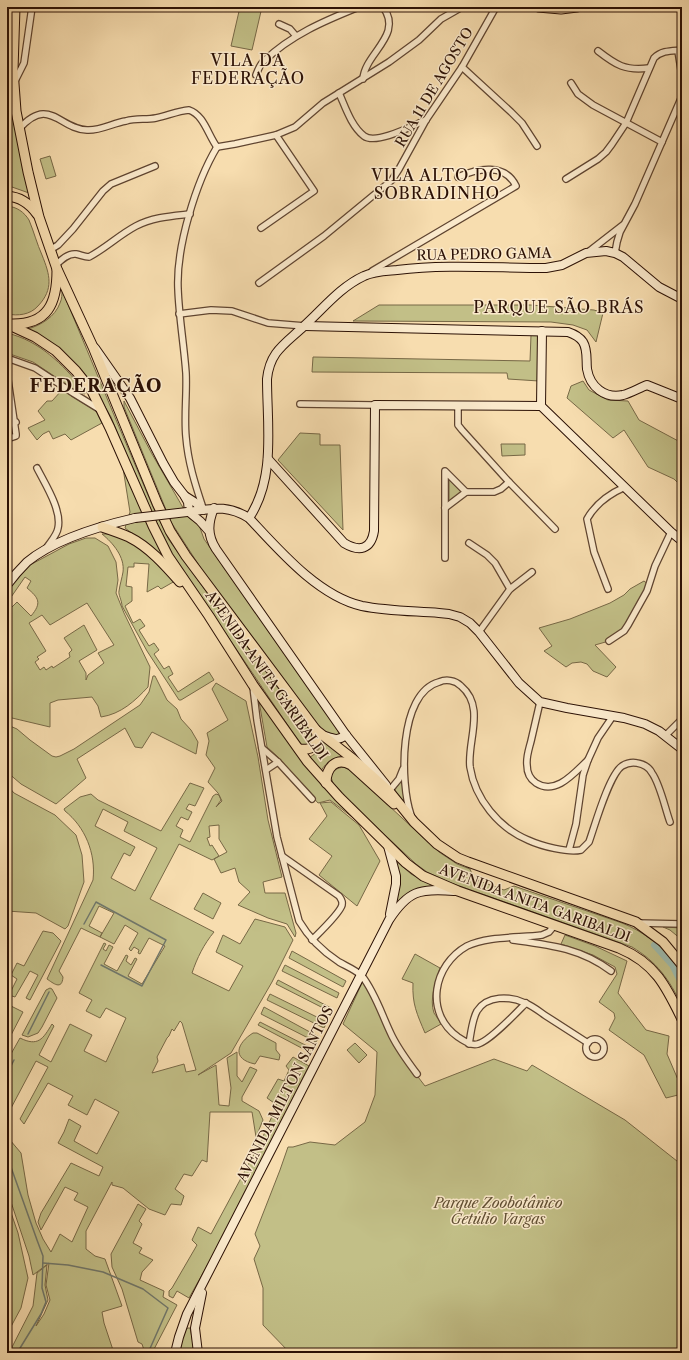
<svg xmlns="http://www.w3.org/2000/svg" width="689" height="1360" font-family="'Libre Caslon Text',serif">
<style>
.green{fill:#c2bf87;stroke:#776846;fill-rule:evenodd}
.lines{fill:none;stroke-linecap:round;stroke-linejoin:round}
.stream{stroke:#70776b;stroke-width:1.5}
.canal{stroke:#9dbbaf;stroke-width:6}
.street-casing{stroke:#5f4430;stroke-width:8}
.secondary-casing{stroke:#2c1105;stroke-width:10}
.primary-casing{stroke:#2c1105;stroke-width:11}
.street{stroke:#fae9cb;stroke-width:5.5}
.secondary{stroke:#fae9cb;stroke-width:8}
.primary{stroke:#f7ddaf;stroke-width:9}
.secondary-bridge-casing{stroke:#2c1105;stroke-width:10;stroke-linecap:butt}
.secondary-bridge{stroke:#fae9cb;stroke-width:8}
.labels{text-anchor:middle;stroke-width:3;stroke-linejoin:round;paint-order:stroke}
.street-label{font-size:14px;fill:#2c1105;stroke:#fae9cb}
.park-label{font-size:14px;font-style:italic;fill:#604e32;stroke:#fae9cb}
.quarter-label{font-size:16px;letter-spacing:1px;fill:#2c1105;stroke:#fae9cb}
.district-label{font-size:18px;font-weight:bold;letter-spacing:1px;fill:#2c1105;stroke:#fae9cb}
</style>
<rect width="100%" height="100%" fill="#f7ddaf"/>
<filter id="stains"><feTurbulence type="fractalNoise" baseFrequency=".005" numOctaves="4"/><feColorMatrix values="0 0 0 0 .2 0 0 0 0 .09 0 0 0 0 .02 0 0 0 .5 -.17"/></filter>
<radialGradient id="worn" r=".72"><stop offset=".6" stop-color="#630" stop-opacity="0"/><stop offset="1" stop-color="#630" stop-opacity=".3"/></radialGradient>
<g class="green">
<polygon points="7,7 12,7 10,89 29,193 12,187 7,188"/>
<polygon points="240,7 262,7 252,50 231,46"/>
<polygon points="50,156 56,176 46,179 40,159"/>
<path d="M 7,206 C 17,207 24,212 29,220 C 34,232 37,244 42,255 C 50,275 54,289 38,306 C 30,315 18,316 7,314 Z"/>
<path d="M 62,290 L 114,415 L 153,507 L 169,540 L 213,601 L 314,736 L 311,747 L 301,745 L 164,542 L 139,487 L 111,417 L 89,379 L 64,353 L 28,329 C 41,325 55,317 60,303 C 62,299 62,294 62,290 Z"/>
<polygon points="379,305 531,305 594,310 603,313 596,342 587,330 573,325 551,322 353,321"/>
<path d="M 7,333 C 40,341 62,364 83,389 L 85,394 L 78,392 L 33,362 L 7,353 Z"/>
<polygon points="531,335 539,335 539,381 508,379 507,373 312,372 313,357 530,361"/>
<polygon points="583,381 589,390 608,400 628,401 639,420 682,443 682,487 674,479 648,467 624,430 613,438 567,398 571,386"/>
<polygon points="62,390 96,411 102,423 71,440 65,434 53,439 49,431 43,434 37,440 28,428 45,420 38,411 47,401 52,401"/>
<polygon points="124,401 152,454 189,518 199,525 204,539 335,726 340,735 336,739 318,729 215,590 171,522 124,407"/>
<polygon points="300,433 320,434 320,445 340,445 343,530 278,460"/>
<polygon points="501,444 525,444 525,455 502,456"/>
<polygon points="123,468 164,558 125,528 130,512"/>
<polygon points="449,480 461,492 449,501"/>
<path d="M 102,534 L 121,534 L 135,542 L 175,581 L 161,589 L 158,586 L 147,592 L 149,564 L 134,563 L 134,567 L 128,567 L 126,586 L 132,587 L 132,601 L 125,606 L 133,623 L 140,619 L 145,626 L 139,630 L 149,646 L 154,643 L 159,650 L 154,654 L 164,669 L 169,666 L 173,674 L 168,677 L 178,692 L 209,672 L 214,680 L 181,700 L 179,700 L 147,651 L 122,606 C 122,601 118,594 119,591 C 120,584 122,578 123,572 C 125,557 113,543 102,534 Z"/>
<path d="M 86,538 L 95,538 L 108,546 L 116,562 L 118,580 L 116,593 L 124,613 L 150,667 L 148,687 C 135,701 121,714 101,717 L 98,706 L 92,697 L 58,700 L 50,703 L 50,727 L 12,718 L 7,720 L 7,612 L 17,602 L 31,616 C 42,603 39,598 27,588 L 31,581 L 25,577 L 7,603 L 7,591 L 11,585 L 30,565 L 69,544 ZM 87,603 L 114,645 L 98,653 L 104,663 L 88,675 L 86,680 L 86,673 L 79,661 L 97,650 L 84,625 L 64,638 L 72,650 L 69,653 L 70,657 L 53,668 L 52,666 L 46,670 L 44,667 L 40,670 L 35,662 L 39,659 L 37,657 L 46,651 L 29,623 L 42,615 L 50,625 Z"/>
<polygon points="644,581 649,585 624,631 609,641 595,645 616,667 607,677 593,671 587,664 581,662 572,663 566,667 544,651 552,646 539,628 570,619 610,603 624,595 630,589"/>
<polygon points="153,676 155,676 167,700 177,709 181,719 191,730 198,742 196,754 152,732 142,748 135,747 125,728 77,759 86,778 56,804 21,784 7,772 7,731 10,726 17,729 30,740 52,756 56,757 60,756 74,749 140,705 149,692"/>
<path d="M 216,683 L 246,701 L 258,757 L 268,820 L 282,877 L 263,882 L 265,893 L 285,893 L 296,933 L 295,937 L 287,924 L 268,918 L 238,905 L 250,892 L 239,882 L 235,868 L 221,873 L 214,859 L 227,852 L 219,839 L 219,825 L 209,826 L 210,837 L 207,838 L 210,846 L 212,845 L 219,856 L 212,860 L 179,844 L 150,899 L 214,932 C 204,944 197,958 192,973 L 229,991 L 243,966 L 216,952 L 223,935 L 240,944 L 255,919 L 285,927 L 293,940 L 272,982 L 231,1053 L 198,1075 L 216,1065 L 219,1105 L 229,1106 L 231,1088 L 227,1058 L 237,1052 L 237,1076 L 242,1082 L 250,1067 L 257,1070 L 242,1097 L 242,1101 L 259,1111 L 263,1120 L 256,1137 L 252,1112 L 210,1112 L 207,1162 L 202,1160 L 192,1176 L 184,1174 L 175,1189 L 184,1196 L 181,1205 L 171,1204 L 165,1215 L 149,1209 L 123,1188 L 112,1185 L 112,1182 L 86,1231 L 86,1249 L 95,1256 L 105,1259 L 122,1306 L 102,1312 L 104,1323 L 114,1353 L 9,1353 L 33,1306 L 37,1273 L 47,1265 L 45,1285 L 48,1300 L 36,1326 L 44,1314 L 50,1300 L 46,1285 L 49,1263 L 33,1275 L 29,1256 L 7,1190 L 7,1126 L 10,1140 L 21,1153 L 28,1195 L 36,1223 L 43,1239 L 51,1252 L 60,1234 L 72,1242 L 88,1207 L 74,1200 L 78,1193 L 65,1187 L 41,1230 L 38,1222 L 41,1213 L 71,1163 L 99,1176 L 103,1167 L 58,1143 L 64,1132 L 69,1119 L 81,1126 L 74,1141 L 97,1154 L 119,1112 L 95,1099 L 87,1115 L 68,1105 L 73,1096 L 48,1083 L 24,1124 L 20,1119 L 48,1067 L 36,1061 L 10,1110 L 7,1118 L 7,1061 L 20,1038 C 38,1047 43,1039 52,1024 L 54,1026 L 39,1055 L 51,1062 L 70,1024 L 92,1035 L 84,1051 L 106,1062 L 126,1018 L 106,1008 L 100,1018 L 86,1011 L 92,1000 L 79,993 L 104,943 L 106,944 L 103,949 L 106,951 L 109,945 L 113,947 L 104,964 L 117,971 L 126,955 L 128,956 L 126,961 L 131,965 L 135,958 L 137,959 L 128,976 L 142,984 L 165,946 L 149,938 L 140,954 L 138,953 L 139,950 L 134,947 L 131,951 L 129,949 L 138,933 L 125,925 L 114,944 L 100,937 L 114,913 L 99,906 L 89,926 L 102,933 L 100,937 L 81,928 L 59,971 L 63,977 C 62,991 53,983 47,979 L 93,880 C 96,853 85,827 65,811 L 64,809 L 80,797 L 91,794 L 98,800 L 161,831 L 190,783 L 204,788 L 195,806 L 189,804 L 186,809 L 192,812 L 188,820 L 181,817 L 176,826 L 183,830 L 180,837 L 190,842 L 213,796 L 216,794 L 219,795 L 221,800 L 216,807 L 222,801 L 218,793 L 208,782 L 215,768 L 206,755 L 209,741 L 207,733 L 228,720 L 212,689 ZM 103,809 L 128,822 L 124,831 L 157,848 L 135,891 L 111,878 L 124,853 L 130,856 L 135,847 L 95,826 ZM 180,1021 L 182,1023 L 196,1070 L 186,1072 L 184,1064 L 152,1073 L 158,1061 L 157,1057 L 167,1038 L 169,1036 L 172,1029 L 174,1031 Z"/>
<polygon points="259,701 307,763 356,820 330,800 318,803 278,757 267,747"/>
<path d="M 322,738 L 344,757 C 334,757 326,762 321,771 L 310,757 C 318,753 321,747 322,738 Z"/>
<path d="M 344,767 L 350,770 L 439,852 L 457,864 L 470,869 L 474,879 L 504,890 L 514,886 L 622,923 C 642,931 658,943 672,959 C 675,964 680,969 682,975 C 684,982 682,997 682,1006 C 669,979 657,962 632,947 L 451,883 L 427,872 L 416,864 L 356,808 L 333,783 L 331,777 C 332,770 337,768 344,767 Z"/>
<polygon points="403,778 404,803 394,791"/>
<polygon points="7,785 14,793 55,815 76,835 82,855 84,882 68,926 65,929 36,913 7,911"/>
<polygon points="331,802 359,825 380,861 357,906 319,875 332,856 309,839 327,816 320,803"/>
<polygon points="393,858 411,874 434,886 411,892 395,906"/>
<polygon points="203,893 221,903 213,919 194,909"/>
<polygon points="663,927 682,928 682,940 670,930"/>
<polygon points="43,931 53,933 61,941 30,1000 26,998 38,975 30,971 15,997 9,995 17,979 11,975 17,963 24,966"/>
<polygon points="565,935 595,946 627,961 618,993 646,1030 669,1036 667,1054 682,1089 682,1094 666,1098 644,1055 609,1030 615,1018 614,1013 599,1002 617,974 615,967 593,955 561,944"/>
<polygon points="292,951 346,981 343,987 289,958"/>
<path d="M 415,954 L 440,968 C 436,981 429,999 434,1013 C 436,1016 439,1020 441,1024 L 425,1033 C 417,1014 412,1004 413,983 L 402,979 Z"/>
<polygon points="285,965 339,993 337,998 282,971"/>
<polygon points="278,980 331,1008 329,1011 276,984"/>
<polygon points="363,981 393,1041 405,1060 425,1086 494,1059 527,1071 532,1065 625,1120 682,1165 682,1353 290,1353 263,1325 263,1288 254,1259 260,1246 255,1234 280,1170 288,1147 293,1147 310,1142 335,1145 365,1122 375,1095 377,1052 343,1024"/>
<polygon points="50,988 52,989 57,998 42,1027 38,1033 28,1037 22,1035 46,990"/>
<polygon points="270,994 327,1022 324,1028 267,1000"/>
<polygon points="7,1004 23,1012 10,1037 7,1036 7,1019 11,1011 7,1009"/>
<polygon points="264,1007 319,1037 316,1042 261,1014"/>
<polygon points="260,1022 313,1049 311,1053 258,1025"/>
<path d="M 253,1033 L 257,1033 L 276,1043 L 276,1050 L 280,1055 L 279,1060 L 260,1056 L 255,1064 C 231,1059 237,1043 253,1033 Z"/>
<polygon points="355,1043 367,1055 359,1063 347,1050"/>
<polygon points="293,1057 309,1066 217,1248 189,1298 177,1291 173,1298 169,1296 169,1291 172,1288 197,1245 192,1240 198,1227 211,1234 261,1141 277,1105 267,1098 278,1079 284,1081 289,1070 286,1066"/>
<polygon points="7,1201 18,1233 28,1278 21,1308 7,1334"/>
<polygon points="138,1204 146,1209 139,1221 142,1224 133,1243 142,1248 139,1253 153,1260 142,1272 140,1280 164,1291 163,1297 177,1305 152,1353 145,1353 142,1344 138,1342 122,1289 112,1267 111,1254"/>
<polygon points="188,1328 190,1328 195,1353 178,1353 182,1331"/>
</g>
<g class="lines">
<g class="stream">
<polyline points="84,924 96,902 166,940 142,986 101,965"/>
<polyline points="28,1034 49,992"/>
<polyline points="7,1074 14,1060"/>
<polyline points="7,1156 37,1240 43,1256 42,1288 46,1302 41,1314 17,1353"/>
<polyline points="43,1263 68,1265 103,1272 143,1289 168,1308 148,1353"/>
</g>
<polyline class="canal" points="654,945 672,965 682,985"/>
<g class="street-casing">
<g id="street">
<polyline points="279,24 290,29 296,36"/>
<path d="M 598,51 C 616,65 625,71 649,68"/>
<polyline points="678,51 682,76"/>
<polyline points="462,67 511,112 522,123 537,146"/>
<path d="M 256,75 C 258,70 260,64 264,61 C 291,35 324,21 359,7"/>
<path d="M 363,79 C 365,53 404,35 383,7"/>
<polyline points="15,81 24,63 32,7"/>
<polyline points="571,83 578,94 593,105 662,142"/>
<path d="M 339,93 C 345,106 351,126 364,136 C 376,145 412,126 426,120"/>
<path d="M 19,129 C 49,95 59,129 87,130 C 100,131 113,123 126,121 C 136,118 146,120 156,118 C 167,116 177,111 189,110 C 204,115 208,135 217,147"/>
<polyline points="217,147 235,144 276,135 295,127 323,103 389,62 419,40 441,19 462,7"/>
<path d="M 566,179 L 598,159 L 606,152 L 612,144 L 626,123 L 654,58 C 662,50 672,51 682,50"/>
<polyline points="261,228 314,191 276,135"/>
<polyline points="50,250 58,245 73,229 103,191 111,184 155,166"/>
<polyline points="587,253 623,225"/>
<polyline points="615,253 617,242 620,232 635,204 682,96"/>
<path d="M 56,265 C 61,260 68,253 76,254 C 81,255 84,257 89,257 C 106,248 119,235 136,226 C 153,217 172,216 190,214"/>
<path d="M 372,271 L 516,186 C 505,163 478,168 458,177"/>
<polyline points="259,283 324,236 392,180 399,169 426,120 462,67 496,7"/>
<polyline points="179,314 211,310 232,311 268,323 305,326"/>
<polyline points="7,358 35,368 73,393 99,409"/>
<polyline points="7,373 16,434 16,436 7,439"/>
<polyline points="300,404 375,405"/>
<polyline points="458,405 458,425 462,430 509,482 555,529"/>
<polyline points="7,425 16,422"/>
<path d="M 37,468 C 45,484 62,510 58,528 C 57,535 51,541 47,547"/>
<path d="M 203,508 C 195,484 188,462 186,437 C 184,416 187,394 186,373 C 184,345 179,317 178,289 C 176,247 196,182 217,147"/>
<polyline points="445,508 466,492"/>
<polyline points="469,543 487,555 495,563 510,589"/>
<polyline points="445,558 445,471 466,492 494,492 501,489 509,482"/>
<path d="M 608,589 L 594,552 L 587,519 C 596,503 609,494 625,487"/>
<polyline points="479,632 510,589 532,572"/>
<polyline points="609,641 624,631 628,625 647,591 655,566 671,532"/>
<path d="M 253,687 L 257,720 L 277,837 L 299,921 C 309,938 322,951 339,962 C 346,966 356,970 362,976 C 376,994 382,1016 392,1036 C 399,1050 408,1062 417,1074"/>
<path d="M 540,702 C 537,715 534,728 531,741 C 529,749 526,757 527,765 C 527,773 530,779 536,783 C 556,796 575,772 588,760"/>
<polyline points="666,735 682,719"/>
<polyline points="262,748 278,762 312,799"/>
<polyline points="266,770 278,762"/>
<polyline points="389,791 399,779 403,769"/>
<path d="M 411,815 C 400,784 398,693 439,682 C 446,679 455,680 461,686 C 486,707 467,741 470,767 C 475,799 499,828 528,840 C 541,846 568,853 581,850 L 589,842 C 595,825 609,775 622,766 C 627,763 632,762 637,763 C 643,764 649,767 652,773 C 660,784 665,808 670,822"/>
<polyline points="569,850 576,824 583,775 588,760 598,738 613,716"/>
<path d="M 282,856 L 339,896 C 341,899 343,901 342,905 C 340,913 319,933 312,940"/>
<polyline points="638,923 682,924"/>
<path d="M 513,940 C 550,945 580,948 611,971"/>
<path d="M 526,1003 C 516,1013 490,1041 478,1044 C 471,1046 464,1041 458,1037 C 424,1013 433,965 467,946 C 487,936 520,938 542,935 L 549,932 L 554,926"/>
<circle cx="595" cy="1048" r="9"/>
<path d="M 469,1044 C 471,1033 472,1020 477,1011 C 487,995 510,996 525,1003 C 533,1006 540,1012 546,1016 C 560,1025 574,1034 588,1043"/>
</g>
</g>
<g class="secondary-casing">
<g id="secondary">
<path d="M 305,326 L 568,332 C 574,334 579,336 583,342 C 588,350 586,360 587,369 C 590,387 605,399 623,395 C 631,393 639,388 647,385 L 682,399"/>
<polyline points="95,348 130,398 163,463 174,482 184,495 188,502 189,512 200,521 208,530"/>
<polyline points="541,406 671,532 682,541"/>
<polyline points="541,406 542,331"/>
<path d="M 268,459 L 344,543 C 359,552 371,550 374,531 L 375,405 L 541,406"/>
<polyline points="185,496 196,503 203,510"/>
<path d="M 214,508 C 208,523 207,535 216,549 L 346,735 L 386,785"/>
<path d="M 187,512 C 212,509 226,504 249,518 C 279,550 318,596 362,606 C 387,611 414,611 439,613 L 449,614 L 460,617 L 470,623 L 479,632 L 519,683 L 540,702 L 567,708 L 624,718 L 645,724 L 659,731 L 682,749"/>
<path d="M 249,518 C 276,478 267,425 267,379 C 270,351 285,344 304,326 C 323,309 340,287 364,276 C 374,271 386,271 397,270 C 446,264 496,268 546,268 L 562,265 L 586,253 L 606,251 L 615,253 L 623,257 L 659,287 L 682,299"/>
<path d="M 7,585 C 13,577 20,569 27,562 C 55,539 100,526 135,518"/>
<path d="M 325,736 C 334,739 338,741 346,735"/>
<polyline points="388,846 396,876 396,884 390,914"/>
<path d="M 175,1353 L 179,1337 L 187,1314 L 389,920 C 408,891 419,888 454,891"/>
<polyline points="198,1353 195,1328 202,1293"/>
</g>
</g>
<g class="primary-casing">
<g id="primary">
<polyline points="15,7 13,70 16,111 28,172 39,217 57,269 93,347 157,503 170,531 186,556 316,730 353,759 389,791 414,822 437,844 458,858 468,862 636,922 663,942 682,965"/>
<polyline points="538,7 561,9 577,7"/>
<path d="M 7,196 C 20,197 30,204 37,214"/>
<path d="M 7,324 L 35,337 L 56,351 L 76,371 L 92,391 L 110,428 L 153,526 L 168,556 L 209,616 L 253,685 L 307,761 L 339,797 L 406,863 L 423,876 L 458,891 L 619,948 C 655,963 666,986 682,1019"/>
<path d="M 11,324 C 48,325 57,303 57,270"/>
<path d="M 102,527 C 111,530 120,533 129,537 C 149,547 165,565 180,582"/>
<path d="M 299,749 C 314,751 319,743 316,730"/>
<path d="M 326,783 C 326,768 336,756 351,765 L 394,804"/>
</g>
</g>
<use href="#street" class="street"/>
<use href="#secondary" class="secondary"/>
<use href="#primary" class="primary"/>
<g class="secondary-bridge-casing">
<polyline id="secondary-bridge" points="135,518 187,512"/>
</g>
<use href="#secondary-bridge" class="secondary-bridge"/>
</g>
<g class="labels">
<g class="street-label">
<text transform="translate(434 87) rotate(-59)" y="5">RUA 11 DE AGOSTO</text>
<text transform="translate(484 254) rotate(-1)" y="5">RUA PEDRO GAMA</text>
<text transform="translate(267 675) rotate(55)" y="5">AVENIDA ANITA GARIBALDI</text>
<text transform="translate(535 903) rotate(20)" y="5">AVENIDA ANITA GARIBALDI</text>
<text transform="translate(285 1094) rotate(-63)" y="5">AVENIDA MILTON SANTOS</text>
</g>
<g class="park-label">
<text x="498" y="1208">Parque Zoobotânico<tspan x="498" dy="16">Getúlio Vargas</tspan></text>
</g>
<g class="quarter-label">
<text x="248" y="66">VILA DA<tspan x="248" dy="18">FEDERAÇÃO</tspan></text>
<text x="437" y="181">VILA ALTO DO<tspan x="437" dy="18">SOBRADINHO</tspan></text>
<text x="559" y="313">PARQUE SÃO BRÁS</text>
</g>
<g class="district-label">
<text x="96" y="392">FEDERAÇÃO</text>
</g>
</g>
<rect width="689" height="1360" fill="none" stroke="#f7ddaf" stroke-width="24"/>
<rect x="8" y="8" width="673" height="1344" fill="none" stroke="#2c1105" stroke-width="2"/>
<rect x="12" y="12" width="665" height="1336" fill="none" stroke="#2c1105"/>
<rect width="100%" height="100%" filter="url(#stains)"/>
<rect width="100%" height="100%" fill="url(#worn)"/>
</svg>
